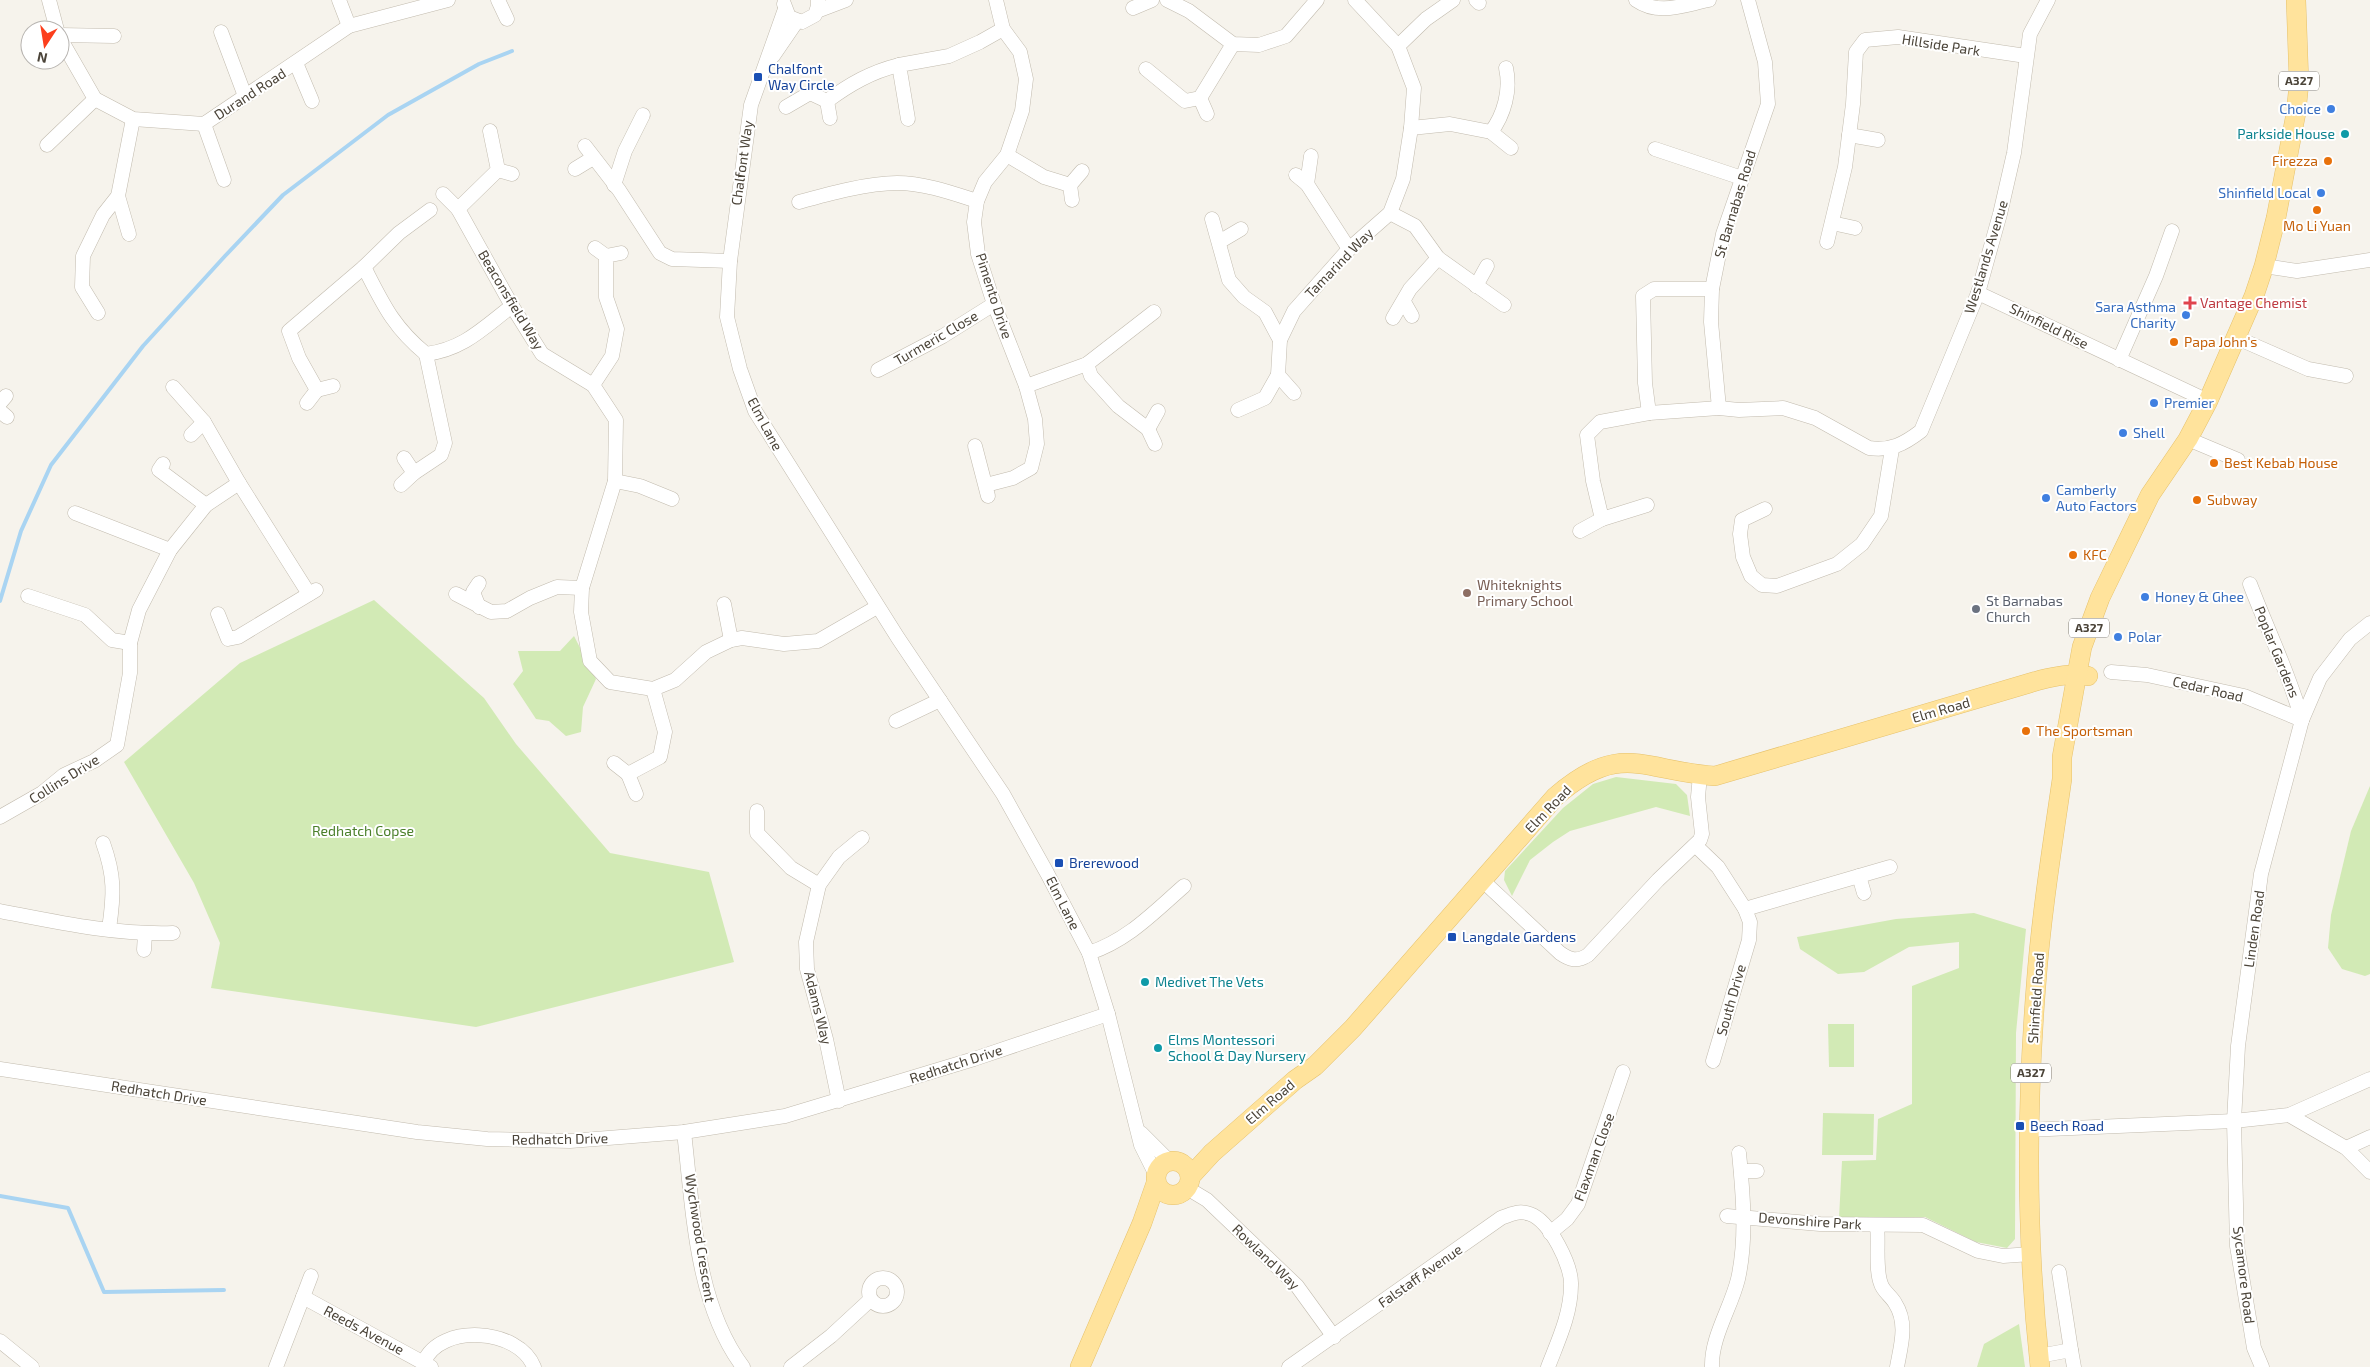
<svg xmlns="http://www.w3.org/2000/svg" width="2370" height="1367" font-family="'Exo 2',sans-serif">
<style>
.green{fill:#d2eab5}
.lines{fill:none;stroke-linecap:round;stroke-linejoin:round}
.stream{stroke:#a9d4f2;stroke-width:4}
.minor-casing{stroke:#c2bbae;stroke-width:15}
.major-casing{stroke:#e6c16a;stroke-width:20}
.minor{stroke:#fff;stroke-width:14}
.major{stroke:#ffe39c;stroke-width:19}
.transit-dot{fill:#1a4fb4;stroke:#fff;stroke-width:2}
.shop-dot{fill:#3f7fe0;stroke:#fff;stroke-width:2}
.culture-dot{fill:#0f9aa8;stroke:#fff;stroke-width:2}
.food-dot{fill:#e8710a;stroke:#fff;stroke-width:2}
.health-dot{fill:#e0444e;stroke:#fff;stroke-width:2}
.education-dot{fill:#8d6e63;stroke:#fff;stroke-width:2}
.worship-dot{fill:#6b7280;stroke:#fff;stroke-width:2}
.labels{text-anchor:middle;stroke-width:4;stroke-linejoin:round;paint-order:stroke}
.shield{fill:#fff;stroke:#817c74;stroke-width:1}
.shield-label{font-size:12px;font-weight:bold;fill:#4b4439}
.street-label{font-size:14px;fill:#4b4439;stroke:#fff}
.transit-label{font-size:14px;fill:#164399;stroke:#fff;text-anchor:start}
.shop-label{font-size:14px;fill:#366cbe;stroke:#fff;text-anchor:start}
.culture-label{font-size:14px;fill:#0d838f;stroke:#fff;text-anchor:start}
.food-label{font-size:14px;fill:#c56008;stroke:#fff;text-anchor:start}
.health-label{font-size:14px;fill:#be3a42;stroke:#fff;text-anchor:start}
.education-label{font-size:14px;fill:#785e54;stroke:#fff;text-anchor:start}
.worship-label{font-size:14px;fill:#5b616d;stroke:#fff;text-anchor:start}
.park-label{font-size:14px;fill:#4a7f2a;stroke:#fff}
</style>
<rect width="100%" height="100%" fill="#f6f3ec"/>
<g class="green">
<polygon points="374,600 484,698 516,744 610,853 709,872 734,962 476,1027 211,988 220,943 194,883 124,762 240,663"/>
<polygon points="574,636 596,679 583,707 581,732 566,736 549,721 536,719 513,684 523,671 518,651 560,651"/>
<polygon points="1616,777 1676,784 1687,795 1690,816 1656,807 1570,831 1553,842 1530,860 1512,896 1504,880 1505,871 1563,808 1593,784"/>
<polygon points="2370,786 2370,974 2365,976 2342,969 2328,948 2331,915 2351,831"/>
<polygon points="1974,913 2026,929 2016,1033 2015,1239 2007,1248 1976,1242 1925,1217 1839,1218 1842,1161 1876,1160 1878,1119 1912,1104 1912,986 1959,968 1959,942 1909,947 1864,972 1838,974 1800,949 1797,937 1896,919"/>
<polygon points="1828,1024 1854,1024 1854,1067 1829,1067"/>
<polygon points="1823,1113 1874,1114 1873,1155 1822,1155"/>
<polygon points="2019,1324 2025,1367 1977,1367 1984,1344"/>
</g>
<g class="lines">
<g class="stream">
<polyline points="0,601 21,531 51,465 143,346 225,256 283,195 388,115 479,64 512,51"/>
<polyline points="0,1196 68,1208 104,1292 224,1290"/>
</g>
<g class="minor-casing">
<g id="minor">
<polyline points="49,0 57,30"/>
<polyline points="339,0 349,26"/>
<polyline points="498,0 507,19"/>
<polyline points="1167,0 1189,11 1233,44 1259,45 1286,36 1317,0"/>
<polyline points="1476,0 1479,3"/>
<path d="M 1636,0 C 1659,16 1683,5 1709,0"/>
<polyline points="784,4 789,17 802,22 815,15 818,6 818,0"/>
<polyline points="1133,8 1152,0"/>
<polyline points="785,9 751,105 730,261 727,317 740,369 755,411 898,638 1003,794 1047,873 1089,953 1108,1014 1141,1145 1156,1175"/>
<polyline points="817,11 846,0"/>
<polyline points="221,32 245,96"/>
<polyline points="60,35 114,36"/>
<polyline points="60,38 95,99 133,119 204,124 349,26 448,0"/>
<polyline points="1398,46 1426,19 1453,0"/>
<polyline points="773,56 797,21"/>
<polyline points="296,63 312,101"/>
<polyline points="1146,69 1185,101 1200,98"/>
<polyline points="827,101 830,118"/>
<path d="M 786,107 L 810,93 L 827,101 C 850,84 871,72 899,65"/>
<polyline points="1207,114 1200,98 1233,44"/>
<polyline points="908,119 899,65 949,56 980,42 1003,29"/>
<polyline points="204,124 224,180"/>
<polyline points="1411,128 1450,124 1491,132 1511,148"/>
<polyline points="490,131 498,170 458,209 512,306 542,354 593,385 616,420 615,481 582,588 581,612 590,661 610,682 653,689 675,680 706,652 731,640 742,638 784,644 818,641 877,607"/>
<path d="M 1491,132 C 1504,115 1511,90 1506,68"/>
<polyline points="1849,135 1878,140"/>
<polyline points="47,145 95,99"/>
<polyline points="585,146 619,190 660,253 672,259 730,261"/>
<polyline points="1655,149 1742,178"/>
<polyline points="1007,155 1044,177 1070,185 1072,200"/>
<polyline points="575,169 593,158"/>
<polyline points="498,170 512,174"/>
<polyline points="1296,175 1307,184 1349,249"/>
<polyline points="1307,184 1311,156"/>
<polyline points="614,185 625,151 643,115"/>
<polyline points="1070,185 1082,171"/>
<polyline points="443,194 458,209"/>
<polyline points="118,196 129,234"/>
<path d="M 799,202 C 828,194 868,183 897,183 C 924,183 952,193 977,201"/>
<polyline points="1390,213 1415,226 1438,258 1504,305"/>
<polyline points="1212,219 1229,280 1244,297 1265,312 1280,340"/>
<polyline points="1832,223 1855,228"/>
<polyline points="1219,242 1241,229"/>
<polyline points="1827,242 1845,167 1853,104 1856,52 1865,40 1898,37 2026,56"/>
<polyline points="595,248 606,256"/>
<polyline points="2264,266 2297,271 2370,260"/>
<path d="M 364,267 C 383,304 393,327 426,354 C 464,349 483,328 512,306"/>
<polyline points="1476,286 1487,266"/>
<path d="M 1712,289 L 1654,289 L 1643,296 L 1645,383 L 1649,413 L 1719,408 L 1739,410 L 1783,408 L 1815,418 L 1869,448 C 1891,451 1904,444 1921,431 L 1978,293 L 2000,214 L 2014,153 L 2030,34 L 2048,0"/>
<polyline points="1978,293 2208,401"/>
<polyline points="1404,302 1412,316"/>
<polyline points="98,313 82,287 83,256 103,215 118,196 133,119"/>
<polyline points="1393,318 1410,289 1438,258"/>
<polyline points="2235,337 2308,369 2346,376"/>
<polyline points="2119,360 2156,276 2172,231"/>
<polyline points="1087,364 1091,376 1118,406 1148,429 1155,444"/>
<polyline points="878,370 943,336 994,304"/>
<polyline points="593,385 612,356 617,329 606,297 606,256 621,253"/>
<polyline points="1026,386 1087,364 1154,312"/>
<polyline points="173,387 204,422 239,483 309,594"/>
<polyline points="317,390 333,386"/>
<polyline points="1294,393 1278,375 1280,340 1294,311 1349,249 1390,213 1403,179 1411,128 1414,88 1398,46 1355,0"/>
<polyline points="0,403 6,396"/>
<polyline points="307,403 317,390 299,358 289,331 364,267 399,233 430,210"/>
<polyline points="1719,408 1711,322 1712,289 1723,234 1768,104 1765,62 1748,0"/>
<polyline points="1238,410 1265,398 1278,375"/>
<polyline points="0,411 7,417"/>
<polyline points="1148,429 1158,411"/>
<polyline points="191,435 204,422"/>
<polyline points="2188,439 2238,460"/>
<polyline points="975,446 988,496"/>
<polyline points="404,458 414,473"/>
<polyline points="163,464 159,470 206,505"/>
<polyline points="615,481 640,486 672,499"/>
<polyline points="401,485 414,473 441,455 445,443 426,354"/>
<polyline points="986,485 1013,478 1031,468 1037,444 1035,419 1026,386 994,304 978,254 974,222 977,201 985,182 1007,155 1022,111 1026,79 1020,52 1003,29 996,0"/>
<polyline points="1647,505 1602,519 1593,481 1587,435 1600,422 1649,413"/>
<polyline points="1765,509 1742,520 1740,534 1743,557 1751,576 1762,585 1777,586 1837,564 1862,544 1881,516 1892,449"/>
<polyline points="75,513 170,550"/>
<polyline points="1580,531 1602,519"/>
<path d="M 2250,584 C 2267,629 2289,673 2302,720"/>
<polyline points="456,594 491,612 507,611 530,598 557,587 582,588"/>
<polyline points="28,596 85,615 112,640 130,643"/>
<polyline points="724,604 731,640"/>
<polyline points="479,607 473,592 479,583"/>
<polyline points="218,614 228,639 238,637 316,590"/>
<polyline points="2111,672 2147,675 2244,696 2302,720"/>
<polyline points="896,721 940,700"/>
<polyline points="614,763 628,774"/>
<polyline points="636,794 628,774 660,757 665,732 653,689"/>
<polyline points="757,811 757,833 791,868 819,885"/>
<polyline points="0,817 42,793 64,775 94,761 117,745 130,673 130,643 139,610 170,550 206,505 239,483"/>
<path d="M 103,843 C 115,876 114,895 109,929"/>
<polyline points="1696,846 1718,867 1745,909 1750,922 1749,940 1713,1061"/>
<polyline points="1859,876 1864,893"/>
<path d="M 1483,881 L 1560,953 C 1570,960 1577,962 1588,955 L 1658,880 L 1700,840 L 1702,834 L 1698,797 L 1700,775"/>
<polyline points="1745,909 1890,867"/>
<path d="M 0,911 C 57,922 115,935 173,933"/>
<polyline points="144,950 145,934"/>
<path d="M 1089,953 C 1128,940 1153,913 1184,886"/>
<polyline points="0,1069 417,1132 487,1139 570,1141 684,1132 785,1116 974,1059 1108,1014"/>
<polyline points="839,1101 826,1039 807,969 806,942 819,885 839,857 862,838"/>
<polyline points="2289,1115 2346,1148 2370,1172"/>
<polyline points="2028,1130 2234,1121 2289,1115 2370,1079"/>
<path d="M 684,1132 C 693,1208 695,1303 743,1367"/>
<polyline points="1141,1133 1169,1161"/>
<polyline points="2346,1148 2370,1137"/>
<polyline points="1741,1171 1757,1171"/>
<polyline points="1187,1188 1207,1200 1297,1286 1334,1337"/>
<polyline points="1727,1216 1820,1224 1923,1225 1978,1251 2003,1256 2031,1254"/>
<path d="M 1877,1225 C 1879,1242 1875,1269 1881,1284 C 1883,1291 1891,1296 1895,1303 C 1908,1323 1901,1345 1897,1367"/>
<polyline points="1550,1233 1567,1219 1578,1204 1623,1072"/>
<polyline points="2059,1272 2071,1350"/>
<circle cx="883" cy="1292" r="14"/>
<polyline points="303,1297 311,1276"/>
<polyline points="0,1341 32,1367"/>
<polyline points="2039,1356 2071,1350 2074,1367"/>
<path d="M 424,1362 C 440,1323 519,1328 534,1367"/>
<polyline points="276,1367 303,1297 431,1367"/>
<polyline points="791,1367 831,1336 870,1300"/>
<path d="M 1289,1367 L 1501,1218 C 1511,1214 1519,1210 1530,1214 C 1550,1221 1572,1266 1571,1285 C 1571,1314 1558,1341 1548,1367"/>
<path d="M 1712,1367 C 1711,1337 1731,1308 1738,1279 C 1747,1239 1743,1193 1739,1153"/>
<polyline points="2262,1367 2254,1348 2237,1246 2234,1121 2238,1046 2261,874 2302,720 2320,678 2350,639 2370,623"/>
</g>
</g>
<g class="major-casing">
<g id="major">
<circle cx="1173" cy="1178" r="17"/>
<path d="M 1190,1177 L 1212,1153 L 1295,1080 L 1315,1066 L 1353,1028 L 1555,797 C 1620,740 1643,771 1715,776 L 2040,680 C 2057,676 2071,673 2088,676"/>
<polyline points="1080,1367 1142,1223 1156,1183"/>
<path d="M 2040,1367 C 2026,1240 2026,1113 2036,986 C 2041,917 2052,848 2062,779 L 2062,757 L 2077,674 L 2082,647 L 2100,598 L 2150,495 L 2188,439 L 2208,401 L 2254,296 L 2264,266 L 2276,218 L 2296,113 L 2299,83 L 2296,0"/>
</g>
</g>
<use href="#minor" class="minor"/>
<use href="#major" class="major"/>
</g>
<g class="transit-dot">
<rect x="753" y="72" width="10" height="10" rx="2.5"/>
<rect x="1054" y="858" width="10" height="10" rx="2.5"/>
<rect x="1447" y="932" width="10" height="10" rx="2.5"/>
<rect x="2015" y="1121" width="10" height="10" rx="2.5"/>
</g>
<g class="shop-dot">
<circle cx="2331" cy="109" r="5"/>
<circle cx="2321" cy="193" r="5"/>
<circle cx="2186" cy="315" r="5"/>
<circle cx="2154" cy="403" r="5"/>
<circle cx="2123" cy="433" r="5"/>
<circle cx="2046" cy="498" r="5"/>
<circle cx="2145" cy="597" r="5"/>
<circle cx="2118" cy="637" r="5"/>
</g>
<g class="culture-dot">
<circle cx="2345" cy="134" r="5"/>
<circle cx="1145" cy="982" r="5"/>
<circle cx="1158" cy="1048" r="5"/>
</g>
<g class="food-dot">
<circle cx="2328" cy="161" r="5"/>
<circle cx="2317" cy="210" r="5"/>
<circle cx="2174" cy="342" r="5"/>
<circle cx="2214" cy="463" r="5"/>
<circle cx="2197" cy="500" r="5"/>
<circle cx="2073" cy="555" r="5"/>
<circle cx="2026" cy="731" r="5"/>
</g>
<path class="health-dot" d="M2187.5 295.5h5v5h5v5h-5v5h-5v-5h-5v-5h5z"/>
<circle class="education-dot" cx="1467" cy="593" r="5"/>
<circle class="worship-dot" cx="1976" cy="609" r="5"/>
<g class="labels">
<g class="shield">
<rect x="2279" y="71.5" width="40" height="19" rx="4"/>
<rect x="2069" y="618.5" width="40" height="19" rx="4"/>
<rect x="2011" y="1063.5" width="40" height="19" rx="4"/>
</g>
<g class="shield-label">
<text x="2299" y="85">A327</text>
<text x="2089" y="632">A327</text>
<text x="2031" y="1077">A327</text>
</g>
<g class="street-label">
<text transform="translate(1941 45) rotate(9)" y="5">Hillside Park</text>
<text transform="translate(250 94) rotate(-33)" y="5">Durand Road</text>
<text transform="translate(742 163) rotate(-82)" y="5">Chalfont Way</text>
<text transform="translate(1735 204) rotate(-73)" y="5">St Barnabas Road</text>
<text transform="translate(1986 257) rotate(-73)" y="5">Westlands Avenue</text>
<text transform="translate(1339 263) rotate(-46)" y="5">Tamarind Way</text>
<text transform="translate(994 296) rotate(72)" y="5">Pimento Drive</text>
<text transform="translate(511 300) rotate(59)" y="5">Beaconsfield Way</text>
<text transform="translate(2049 326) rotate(26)" y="5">Shinfield Rise</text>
<text transform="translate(936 338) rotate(-30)" y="5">Turmeric Close</text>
<text transform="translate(765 424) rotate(62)" y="5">Elm Lane</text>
<text transform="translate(2277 652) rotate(68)" y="5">Poplar Gardens</text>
<text transform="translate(2208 689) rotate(13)" y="5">Cedar Road</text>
<text transform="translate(1941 710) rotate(-16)" y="5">Elm Road</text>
<text transform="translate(64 779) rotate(-32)" y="5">Collins Drive</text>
<text transform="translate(1548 809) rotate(-46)" y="5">Elm Road</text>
<text transform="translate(1063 903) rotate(63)" y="5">Elm Lane</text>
<text transform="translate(2254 929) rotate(-82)" y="5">Linden Road</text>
<text transform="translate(2036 998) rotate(-86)" y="5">Shinfield Road</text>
<text transform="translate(1731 1000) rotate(-74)" y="5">South Drive</text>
<text transform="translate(818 1008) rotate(76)" y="5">Adams Way</text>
<text transform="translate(956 1064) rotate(-18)" y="5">Redhatch Drive</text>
<text transform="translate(159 1093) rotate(9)" y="5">Redhatch Drive</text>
<text transform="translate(1270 1102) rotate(-41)" y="5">Elm Road</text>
<text transform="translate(560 1139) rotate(-1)" y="5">Redhatch Drive</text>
<text transform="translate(1594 1157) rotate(-70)" y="5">Flaxman Close</text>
<text transform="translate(1810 1221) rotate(4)" y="5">Devonshire Park</text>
<text transform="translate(700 1238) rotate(81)" y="5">Wychwood Crescent</text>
<text transform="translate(1266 1257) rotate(44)" y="5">Rowland Way</text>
<text transform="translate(2244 1275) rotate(83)" y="5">Sycamore Road</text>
<text transform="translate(1420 1276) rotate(-35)" y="5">Falstaff Avenue</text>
<text transform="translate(364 1330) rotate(28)" y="5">Reeds Avenue</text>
</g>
<g class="transit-label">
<text x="768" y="74">Chalfont<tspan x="768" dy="16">Way Circle</tspan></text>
<text x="1069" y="868">Brerewood</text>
<text x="1462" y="942">Langdale Gardens</text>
<text x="2030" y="1131">Beech Road</text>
</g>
<g class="shop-label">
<text x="2321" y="114" text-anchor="end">Choice</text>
<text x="2311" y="198" text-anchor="end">Shinfield Local</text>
<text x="2176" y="312" text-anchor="end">Sara Asthma<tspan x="2176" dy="16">Charity</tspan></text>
<text x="2164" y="408">Premier</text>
<text x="2133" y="438">Shell</text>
<text x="2056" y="495">Camberly<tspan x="2056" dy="16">Auto Factors</tspan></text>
<text x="2155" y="602">Honey &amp; Ghee</text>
<text x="2128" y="642">Polar</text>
</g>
<g class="culture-label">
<text x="2335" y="139" text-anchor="end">Parkside House</text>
<text x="1155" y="987">Medivet The Vets</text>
<text x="1168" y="1045">Elms Montessori<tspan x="1168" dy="16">School &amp; Day Nursery</tspan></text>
</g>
<g class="food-label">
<text x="2318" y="166" text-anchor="end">Firezza</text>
<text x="2317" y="231" text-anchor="middle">Mo Li Yuan</text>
<text x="2184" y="347">Papa John's</text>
<text x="2224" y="468">Best Kebab House</text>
<text x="2207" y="505">Subway</text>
<text x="2083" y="560">KFC</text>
<text x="2036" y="736">The Sportsman</text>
</g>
<g class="health-label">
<text x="2200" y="308">Vantage Chemist</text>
</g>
<g class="education-label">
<text x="1477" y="590">Whiteknights<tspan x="1477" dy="16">Primary School</tspan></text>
</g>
<g class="worship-label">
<text x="1986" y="606">St Barnabas<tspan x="1986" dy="16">Church</tspan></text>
</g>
<g class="park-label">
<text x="363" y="836">Redhatch Copse</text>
</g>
</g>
<g transform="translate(45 45) rotate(192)"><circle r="24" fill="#ffffff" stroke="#b7b4b0"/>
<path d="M0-4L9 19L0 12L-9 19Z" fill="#fc3f1d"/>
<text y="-8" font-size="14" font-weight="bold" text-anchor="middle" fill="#4b4439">N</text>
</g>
</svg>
